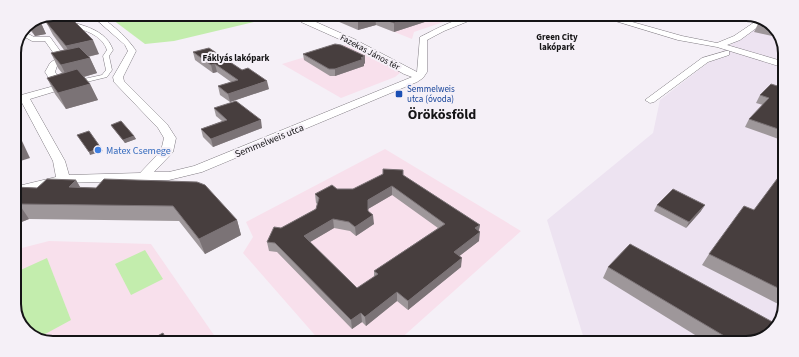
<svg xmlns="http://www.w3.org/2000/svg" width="799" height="357" font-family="'Source Sans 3',sans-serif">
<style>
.built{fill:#ede3f1}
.education{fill:#f8e0ec}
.green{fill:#c3edad}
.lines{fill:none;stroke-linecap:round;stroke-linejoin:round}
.pedestrian-casing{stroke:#817c83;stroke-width:1}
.minor-casing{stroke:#817c83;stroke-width:1}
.pedestrian{fill:#fff;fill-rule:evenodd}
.minor{fill:#fff;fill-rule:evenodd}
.wall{fill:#9e979a;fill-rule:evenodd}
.shaded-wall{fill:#7b7376}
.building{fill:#473e3e;stroke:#7b7376;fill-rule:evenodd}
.transit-dot{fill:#1a4fb4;stroke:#f5f0f7;stroke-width:1.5}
.shop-dot{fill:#3f7fe0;stroke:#f5f0f7;stroke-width:1.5}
.labels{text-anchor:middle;stroke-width:4;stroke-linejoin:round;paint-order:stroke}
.far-neighbourhood-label{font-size:9px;font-weight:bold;fill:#151416;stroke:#f5f0f7}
.far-street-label{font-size:9px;fill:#151416;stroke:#f5f0f7}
.far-transit-label{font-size:9px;fill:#164399;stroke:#f5f0f7;text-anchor:start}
.street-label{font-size:10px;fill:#151416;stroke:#f5f0f7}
.shop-label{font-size:10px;fill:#366cbe;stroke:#f5f0f7;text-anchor:start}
.district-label{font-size:14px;font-weight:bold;fill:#151416;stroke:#f5f0f7}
.rim{fill:none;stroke:#151416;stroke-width:2}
</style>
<rect width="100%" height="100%" fill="#f5f0f7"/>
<polygon class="built" points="766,21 778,31 785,50 782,319 768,337 747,343 585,342 547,220 653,133 660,100 741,37"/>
<g class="education">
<polygon points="409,16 461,16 414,32 412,39 377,25"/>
<polygon points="351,43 401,72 395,77 341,98 282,64"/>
<polygon points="385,149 521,231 397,342 320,341 243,253 253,237 246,222"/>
<polygon points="49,241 151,244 218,341 38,340 22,328 14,307 14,250"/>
</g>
<g class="green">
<polygon points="105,14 283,15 174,41 145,44"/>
<polygon points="145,250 163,279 131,295 115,264"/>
<polygon points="47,258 71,320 36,339 22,328 14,307 14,273"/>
</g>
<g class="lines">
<g class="pedestrian-casing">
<path id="pedestrian" d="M 46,17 C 68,22 105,25 113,50 L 109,56 L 112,70 L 107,77 L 70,86 L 70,82 L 102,75 L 106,70 L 103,56 L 107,50 C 99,26 60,27 42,18 Z"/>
</g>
<g class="minor-casing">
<g id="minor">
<path d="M 90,14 C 103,14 129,39 136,51 L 123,77 L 124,81 L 167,124 L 176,138 L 173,152 L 154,172 L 169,172 L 194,166 L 412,77 L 404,74 L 348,43 L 301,22 L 297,15 L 304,15 L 307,18 L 354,39 L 417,72 L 420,37 C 438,28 461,15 481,16 L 444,31 L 427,40 L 427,72 L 423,78 L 417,82 L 202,172 L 169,180 L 63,183 L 14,195 L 14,187 L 56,177 L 53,161 L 21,101 L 14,103 L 14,97 L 54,86 L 45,72 L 50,63 L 57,58 L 45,41 L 32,41 L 21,35 L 23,31 L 34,37 L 50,37 L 66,59 L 57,66 L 55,72 L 65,87 L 63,89 L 30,99 L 65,161 L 69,175 L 140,173 L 161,151 L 164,138 L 158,128 L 114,82 L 113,77 L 128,51 L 125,45 Z"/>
<polygon points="599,16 611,16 682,36 717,43 734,36 762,17 766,21 740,40 727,45 785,62 785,68 717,47 678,40"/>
<polygon points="726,51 729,51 729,55 708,62 654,102 650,103 645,100 702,58"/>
</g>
</g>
<use href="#pedestrian" class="pedestrian"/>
<use href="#minor" class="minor"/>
</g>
<g class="wall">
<polygon points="323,15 437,16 437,18 394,32 376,25 358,30"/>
<polygon points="764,19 778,31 781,38 754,32 758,24"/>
<polygon points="38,20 41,23 46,34 35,36 26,25 25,26"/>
<polygon points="46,22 99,54 88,57 90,58 97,73 84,77 90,84 98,100 66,109 55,94 47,78 62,73 58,68 51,53 64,50 53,35"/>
<polygon points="193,52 269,89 230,102 220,95 218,86 231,82 217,72 213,73 195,60"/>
<polygon points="303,54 365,63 364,64 364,66 335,76 330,76 304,60"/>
<polygon points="784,88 784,141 745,127 749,119 763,105 756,103 760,95"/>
<polygon points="214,108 262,128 213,147 203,137 201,129 222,121 216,116"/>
<polygon points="111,125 134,136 136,139 125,143 112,127"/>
<path d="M 403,170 L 403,175 L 480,225 L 479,231 L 479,241 L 459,256 L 461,267 L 408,310 L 397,301 L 366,326 L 362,322 L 352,329 L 277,252 L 269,251 L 267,242 L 281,228 L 316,209 L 317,204 L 316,203 L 315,194 L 337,189 L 353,189 ZM 392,195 L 438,228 L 374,271 L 374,277 L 357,288 L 310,242 L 334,228 L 350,231 L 356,236 L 374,224 L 368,211 L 368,209 Z"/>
<polygon points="784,171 782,306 702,265 709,254 754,210"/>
<polygon points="76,180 80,187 96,188 237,220 241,235 205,254 179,221 29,219 14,225 14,187 37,188"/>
<polygon points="657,205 701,211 686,228 654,211"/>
<polygon points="608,267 747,343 708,343 603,278"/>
</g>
<g class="shaded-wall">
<polygon points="375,16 376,25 358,30 358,21"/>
<polygon points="418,16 437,16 437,18 394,32 394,23"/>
<polygon points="41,23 46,34 35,36 29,25"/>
<polygon points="93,40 99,54 73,60 66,46"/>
<polygon points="365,56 365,63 364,64 364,66 335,76 335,69"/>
<polygon points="90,58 97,73 69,81 61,65"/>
<polygon points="215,64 217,72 213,73 211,65"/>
<polygon points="267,81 269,89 230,102 228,94"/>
<polygon points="90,84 98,100 66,109 58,93"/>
<polygon points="261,120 262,128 213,147 211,139"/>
<polygon points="14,124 30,158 14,163"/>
<polygon points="134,136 136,139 125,143 123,140"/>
<polygon points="101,148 103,151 90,155 89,152"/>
<polygon points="76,180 84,194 69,187"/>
<polygon points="392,186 392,195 368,209 368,200"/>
<polygon points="19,204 29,219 14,225 14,206"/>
<polygon points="705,205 701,211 686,228 689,222"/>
<polygon points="373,215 374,224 356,236 355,227"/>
<polygon points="333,219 334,228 305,245 304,236"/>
<polygon points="237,220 241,235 205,254 199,239"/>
<polygon points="480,225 478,233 480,232 479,241 453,261 454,252 475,228"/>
<polygon points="462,258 461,267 408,310 408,301"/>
<polygon points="397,292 397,301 366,326 365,317"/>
<polygon points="361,313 362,322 352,329 351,320"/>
</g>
<g class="building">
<polygon points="342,15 418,16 394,23 375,16 358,21"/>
<polygon points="70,17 93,40 66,46 46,22"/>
<polygon points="764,19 774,27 758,24"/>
<polygon points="38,20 41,23 29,25 29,24"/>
<polygon points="335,44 341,45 365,56 361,58 364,59 335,69 329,69 303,54"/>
<polygon points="79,47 90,58 61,65 51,53"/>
<polygon points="209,48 242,70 248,68 267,81 228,94 218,86 238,80 215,64 211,65 193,52"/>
<polygon points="77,69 90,84 58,93 47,78"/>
<polygon points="771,84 784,88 784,131 749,119 769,98 760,95"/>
<polygon points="236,101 261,120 211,139 201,129 227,120 214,108"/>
<polygon points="121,121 134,136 123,140 111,125"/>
<polygon points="14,128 23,147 14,150"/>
<polygon points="89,131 101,148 89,152 77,135"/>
<path d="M 383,169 L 403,170 L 403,175 L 480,225 L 475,228 L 480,232 L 454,252 L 462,258 L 408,301 L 397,292 L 365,317 L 361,313 L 351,320 L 275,243 L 267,242 L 274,227 L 281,228 L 316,209 L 319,198 L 315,194 L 332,185 L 337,189 L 353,189 L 383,174 ZM 392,186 L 445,224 L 374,271 L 378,274 L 357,288 L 304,236 L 333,219 L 349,222 L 355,227 L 373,215 L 368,211 L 368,200 Z"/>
<polygon points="783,171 784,171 782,290 709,254 744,206 754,210"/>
<polygon points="47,179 76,180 69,187 96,188 104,179 197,182 205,185 237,220 199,239 173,206 19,204 14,206 14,187 37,188"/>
<polygon points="673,189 705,205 689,222 657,205"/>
<polygon points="630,244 778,325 768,337 747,343 736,343 608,267"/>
<polygon points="163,333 167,341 150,340"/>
</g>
<rect class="transit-dot" x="395" y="90" width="8" height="8" rx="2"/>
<circle class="shop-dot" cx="98" cy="150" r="4"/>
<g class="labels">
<g class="far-neighbourhood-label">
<text x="557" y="40">Green City<tspan x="557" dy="10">lakópark</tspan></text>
<text x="236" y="61">Fáklyás lakópark</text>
</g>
<g class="far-street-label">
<text transform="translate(370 52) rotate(28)" y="3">Fazekas János tér</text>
</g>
<g class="far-transit-label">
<text x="407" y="92">Semmelweis<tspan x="407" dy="10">utca (óvoda)</tspan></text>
</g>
<g class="street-label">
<text transform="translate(269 140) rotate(-22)" y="4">Semmelweis utca</text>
</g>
<g class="shop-label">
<text x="106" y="154">Matex Csemege</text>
</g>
<g class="district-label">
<text x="442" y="119">Örökösföld</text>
</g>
</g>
<path d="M0 0H799V357H0ZM53 21H746A32 32 0 0 1 778 53V304A32 32 0 0 1 746 336H53A32 32 0 0 1 21 304V53A32 32 0 0 1 53 21Z" fill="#f5f0f7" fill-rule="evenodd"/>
<path class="rim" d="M53 21H746A32 32 0 0 1 778 53V304A32 32 0 0 1 746 336H53A32 32 0 0 1 21 304V53A32 32 0 0 1 53 21Z"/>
</svg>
